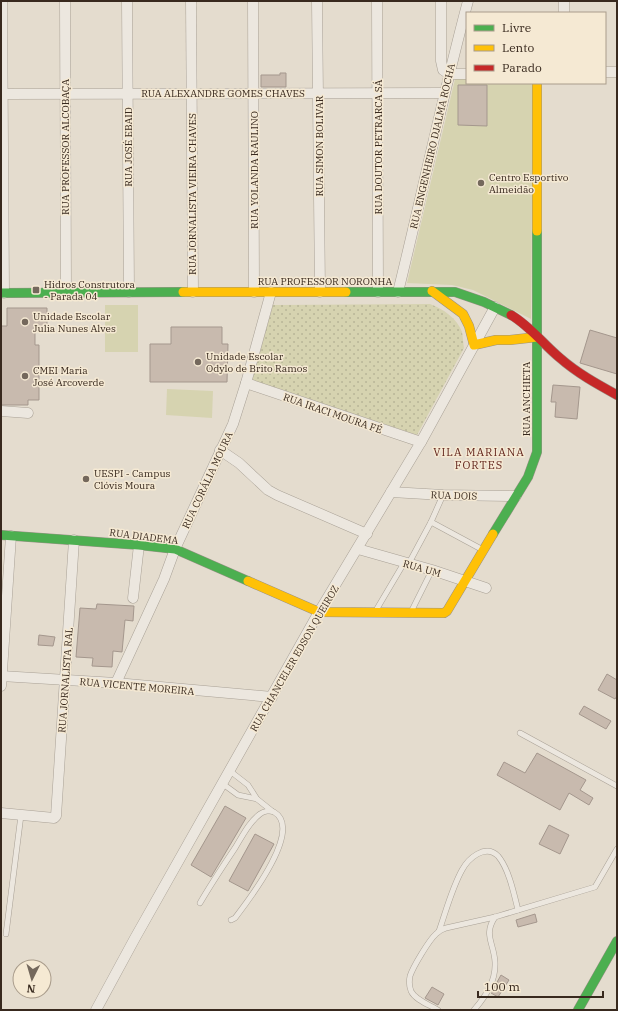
<svg xmlns="http://www.w3.org/2000/svg" width="618" height="1011" font-family="'IBM Plex Serif',serif">
<style>
.grass{fill:url(#grass-dots)}
.garden{fill:#d6d3b0}
.building{fill:#c8baae;stroke:#a4978d}
.lines{fill:none;stroke-linecap:round;stroke-linejoin:round}
.lane-casing{stroke:#a9a196;stroke-width:6}
.street-casing{stroke:#a9a196;stroke-width:11}
.fast-casing{stroke:#999186;stroke-width:10}
.slow-casing{stroke:#999186;stroke-width:10}
.jam-casing{stroke:#999186;stroke-width:10}
.lane{stroke:#ece7df;stroke-width:5}
.street{stroke:#ece7df;stroke-width:10}
.fast{stroke:#4caf50;stroke-width:9}
.slow{stroke:#ffc107;stroke-width:9}
.jam{stroke:#c62828;stroke-width:9}
.poi-dot{fill:#74685c;stroke:#f5e9d3;stroke-width:1.5}
.labels{text-anchor:middle;stroke-width:3;stroke-linejoin:round;paint-order:stroke}
.street-label{font-size:10px;fill:#38291e;stroke:#f5e9d3}
.poi-label{font-size:10px;fill:#38291e;stroke:#f5e9d3;text-anchor:start}
.neighbourhood-label{font-size:11px;letter-spacing:1px;fill:#64271e;stroke:#f5e9d3}
</style>
<defs>
<pattern id="grass-dots" width="8" height="8" patternUnits="userSpaceOnUse"><rect width="8" height="8" fill="#d6d3b0"/><path d="M2 2h.1M6 6h.1" fill="none" stroke="#b8b597" stroke-width="1.8" stroke-linecap="round"/></pattern>
</defs>
<rect width="100%" height="100%" fill="#e4dcce"/>
<path class="grass" d="M 430,304 C 443,309 457,318 462,332 C 463,337 463,343 464,348 L 417,435 L 251,381 L 273,305 Z"/>
<g class="garden">
<polygon points="456,75 467,75 467,83 533,83 531,319 473,290 452,285 407,283"/>
<rect x="105" y="305" width="33" height="47"/>
<polygon points="167,389 213,391 212,418 166,415"/>
</g>
<g class="building">
<polygon points="280,73 286,73 286,87 261,87 261,75 280,75"/>
<polygon points="458,85 487,85 487,126 458,125"/>
<polygon points="7,308 47,308 47,327 35,327 35,345 39,345 39,400 28,400 28,405 1,405 1,326 7,326"/>
<polygon points="171,327 222,327 222,344 228,344 227,382 150,382 150,344 171,344"/>
<polygon points="590,330 617,338 617,374 580,363"/>
<polygon points="553,385 580,387 577,419 555,417 556,402 551,402"/>
<polygon points="97,604 134,606 133,621 125,620 122,652 113,651 112,667 92,666 93,658 76,657 80,608 96,609"/>
<polygon points="39,635 55,637 53,646 38,645"/>
<polygon points="607,674 617,680 617,696 615,699 598,690"/>
<polygon points="584,706 611,721 606,729 579,714"/>
<polygon points="537,753 586,780 580,790 593,798 589,805 569,793 560,810 497,775 504,762 525,773"/>
<polygon points="225,806 246,818 211,877 191,865"/>
<polygon points="549,825 569,835 560,854 539,844"/>
<polygon points="255,834 274,844 248,891 229,881"/>
<polygon points="535,914 537,922 518,927 516,920"/>
<polygon points="501,975 509,980 498,997 491,993"/>
<polygon points="432,987 444,994 438,1005 425,998"/>
</g>
<g class="lines">
<g class="lane-casing">
<g id="lane">
<polyline points="431,522 483,550"/>
<polyline points="409,563 431,522 443,495"/>
<polyline points="375,612 404,563"/>
<polyline points="411,612 432,570"/>
<polyline points="520,733 617,786"/>
<polyline points="230,771 248,785 257,799 272,811"/>
<polyline points="223,784 238,795 257,799"/>
<path d="M 200,903 C 211,884 223,866 235,848 C 242,837 249,822 260,814 C 264,811 270,810 274,812 C 304,829 248,901 235,918 L 231,920"/>
<path d="M 439,931 C 446,911 452,888 462,870 C 468,859 485,843 498,856 C 509,869 514,894 518,910"/>
<polyline points="6,934 21,815"/>
<path d="M 438,1010 C 430,1005 415,1000 411,991 C 409,986 409,981 410,976 C 413,967 429,940 436,934 C 439,931 442,929 446,928 L 495,917 L 595,887 L 617,849"/>
<path d="M 474,1010 C 486,996 496,981 495,962 C 494,943 483,935 495,917"/>
</g>
</g>
<g class="street-casing">
<g id="street">
<polyline points="2,1 4,293"/>
<polyline points="65,1 66,293"/>
<polyline points="127,1 129,292"/>
<polyline points="191,1 193,292"/>
<polyline points="253,1 254,292"/>
<polyline points="317,1 320,292"/>
<polyline points="377,1 378,292"/>
<polyline points="441,1 441,61 443,70 449,74"/>
<polyline points="564,1 564,13"/>
<polyline points="605,72 617,72"/>
<polyline points="449,74 467,74"/>
<polyline points="1,94 444,93"/>
<path d="M 398,292 C 422,195 442,98 468,1"/>
<polyline points="246,383 421,442"/>
<polyline points="1,411 28,413"/>
<polyline points="220,450 239,463 268,490 277,495 367,534"/>
<polyline points="391,492 443,495 516,496"/>
<polyline points="358,549 432,570 486,588"/>
<polyline points="133,598 139,545"/>
<polyline points="1,676 116,683 272,697"/>
<polyline points="116,683 164,579 175,549 233,424 246,383 271,292"/>
<polyline points="1,686 11,536"/>
<polyline points="1,813 54,818 56,816 74,540"/>
<polyline points="96,1010 135,938 319,612 421,442 495,307"/>
</g>
</g>
<g class="fast-casing">
<g id="fast">
<polyline points="346,292 455,292 484,302 511,315"/>
<polyline points="1,293 183,292"/>
<polyline points="493,534 528,477 537,452 537,231"/>
<polyline points="1,535 139,545 175,549 248,581"/>
<polyline points="578,1010 617,941"/>
</g>
</g>
<g class="slow-casing">
<g id="slow">
<polyline points="537,83 537,231"/>
<polyline points="432,291 463,314 469,326 474,345 496,340 510,340 537,337"/>
<polyline points="183,292 346,292"/>
<polyline points="248,581 319,612 444,613 447,611 493,534"/>
</g>
</g>
<g class="jam-casing">
<path id="jam" d="M 511,315 C 530,326 543,344 560,358 C 577,373 597,384 617,395"/>
</g>
<use href="#lane" class="lane"/>
<use href="#street" class="street"/>
<use href="#fast" class="fast"/>
<use href="#slow" class="slow"/>
<use href="#jam" class="jam"/>
</g>
<g class="poi-dot">
<circle cx="481" cy="183" r="4"/>
<rect x="32" y="286" width="8" height="8" rx="2"/>
<circle cx="25" cy="322" r="4"/>
<circle cx="198" cy="362" r="4"/>
<circle cx="25" cy="376" r="4"/>
<circle cx="86" cy="479" r="4"/>
</g>
<g class="labels">
<g class="street-label">
<text x="223" y="97">RUA ALEXANDRE GOMES CHAVES</text>
<text transform="translate(319 146) rotate(-90)" y="4">RUA SIMON BOLIVAR</text>
<text transform="translate(432 146) rotate(-77)" y="4">RUA ENGENHEIRO DJALMA ROCHA</text>
<text transform="translate(65 147) rotate(-90)" y="4">RUA PROFESSOR ALCOBAÇA</text>
<text transform="translate(128 147) rotate(-90)" y="4">RUA JOSÉ EBAID</text>
<text transform="translate(378 147) rotate(-90)" y="4">RUA DOUTOR PETRARCA SÁ</text>
<text transform="translate(254 170) rotate(-90)" y="4">RUA YOLANDA RAULINO</text>
<text transform="translate(192 194) rotate(-90)" y="4">RUA JORNALISTA VIEIRA CHAVES</text>
<text x="325" y="285">RUA PROFESSOR NORONHA</text>
<text transform="translate(526 399) rotate(-90)" y="4">RUA ANCHIETA</text>
<text transform="translate(333 413) rotate(19)" y="4">RUA IRACI MOURA FÉ</text>
<text transform="translate(207 480) rotate(-65)" y="4">RUA CORÁLIA MOURA</text>
<text transform="translate(454 495) rotate(2)" y="4">RUA DOIS</text>
<text transform="translate(144 536) rotate(7)" y="4">RUA DIADEMA</text>
<text transform="translate(422 568) rotate(16)" y="4">RUA UM</text>
<text transform="translate(294 658) rotate(-60)" y="4">RUA CHANCELER EDSON QUEIROZ</text>
<text transform="translate(65 680) rotate(-86)" y="4">RUA JORNALISTA RAL</text>
<text transform="translate(137 686) rotate(5)" y="4">RUA VICENTE MOREIRA</text>
</g>
<g class="poi-label">
<text x="489" y="181">Centro Esportivo<tspan x="489" dy="12">Almeidão</tspan></text>
<text x="44" y="288">Hidros Construtora<tspan x="44" dy="12">- Parada 04</tspan></text>
<text x="33" y="320">Unidade Escolar<tspan x="33" dy="12">Julia Nunes Alves</tspan></text>
<text x="206" y="360">Unidade Escolar<tspan x="206" dy="12">Odylo de Brito Ramos</tspan></text>
<text x="33" y="374">CMEI Maria<tspan x="33" dy="12">José Arcoverde</tspan></text>
<text x="94" y="477">UESPI - Campus<tspan x="94" dy="12">Clóvis Moura</tspan></text>
</g>
<g class="neighbourhood-label">
<text x="479" y="456">VILA MARIANA<tspan x="479" dy="13">FORTES</tspan></text>
</g>
</g>
<rect width="618" height="1011" fill="none" stroke="#38291e" stroke-width="4"/>
<rect x="466" y="12" width="140" height="72" fill="#f5e9d3" stroke="#a99c8b"/>
<rect x="474" y="25" width="20" height="6" fill="#4caf50" stroke="#a99c8b"/>
<text x="502" y="32" font-size="12" fill="#38291e">Livre</text>
<rect x="474" y="45" width="20" height="6" fill="#ffc107" stroke="#a99c8b"/>
<text x="502" y="52" font-size="12" fill="#38291e">Lento</text>
<rect x="474" y="65" width="20" height="6" fill="#c62828" stroke="#a99c8b"/>
<text x="502" y="72" font-size="12" fill="#38291e">Parado</text>
<g transform="translate(32 979) rotate(185)"><circle r="19" fill="#f5e9d3" stroke="#a99c8b"/>
<path d="M0-3L7 15L0 10L-7 15Z" fill="#74685c"/>
<text y="-6" font-size="11" font-weight="bold" text-anchor="middle" fill="#38291e">N</text>
</g>
<path d="M478 991v6h125v-6" fill="none" stroke="#38291e" stroke-width="2"/>
<text x="484" y="991" font-size="12" fill="#38291e" stroke="#f5e9d3" stroke-width="3" paint-order="stroke">100 m</text>
</svg>
